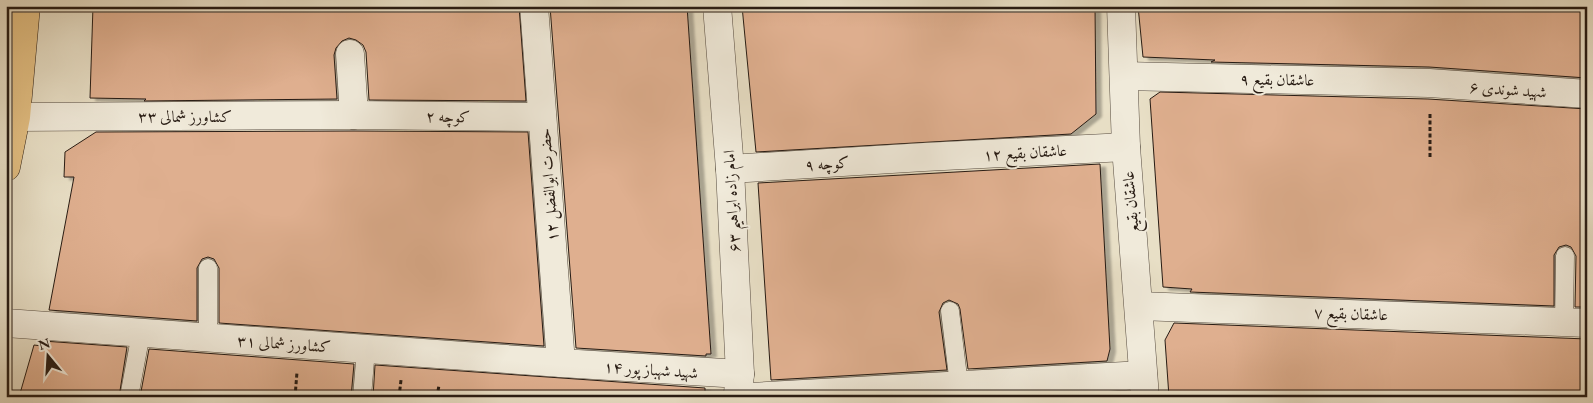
<svg xmlns="http://www.w3.org/2000/svg" width="1593" height="403" font-family="'EB Garamond',Amiri,serif">
<style>
.building{fill:#dfaf8f;stroke:#271b13;filter:url(#shadow)}
.lines{fill:none;stroke-linecap:round;stroke-linejoin:round}
.service-casing{stroke:#574c40;stroke-width:19}
.minor-casing{stroke:#574c40;stroke-width:29}
.tertiary-casing{stroke:#574c40;stroke-width:29}
.primary-casing{stroke:#271b13;stroke-width:29}
.path{stroke:#271b13;stroke-width:3;stroke-dasharray:4 2.5;stroke-linecap:butt}
.service{stroke:#f0eada;stroke-width:18}
.minor{stroke:#f0eada;stroke-width:28}
.tertiary{stroke:#f0eada;stroke-width:28}
.primary{stroke:#e4c083;stroke-width:28}
.labels{text-anchor:middle;stroke-width:4;stroke-linejoin:round;paint-order:stroke}
.street-label{font-size:16px;fill:#271b13;stroke:#f0eada}
</style>
<defs>
<filter id="shadow"><feDropShadow dx="5.5" dy="3" stdDeviation="1" flood-color="#0004"/></filter>
</defs>
<rect width="100%" height="100%" fill="#e8dfc6"/>
<filter id="stains"><feTurbulence type="fractalNoise" baseFrequency=".004" numOctaves="4"/><feColorMatrix values="0 0 0 0 .2 0 0 0 0 .09 0 0 0 0 .02 0 0 0 .5 -.17"/></filter>
<radialGradient id="worn" r=".72"><stop offset=".6" stop-color="#630" stop-opacity="0"/><stop offset="1" stop-color="#630" stop-opacity=".3"/></radialGradient>
<g class="building">
<polygon points="93,6 519,6 526,101 369,100 366,52 363,45 356,40 349,38 342,41 336,48 334,55 337,99 144,101 146,99 90,98"/>
<polygon points="550,6 687,6 711,354 706,354 706,356 576,348"/>
<polygon points="742,6 1095,6 1096,114 1071,134 756,152"/>
<polygon points="1138,6 1587,6 1587,78 1429,67 1211,62 1215,60 1143,57"/>
<polygon points="1160,92 1428,99 1587,109 1587,307 1575,307 1576,256 1571,247 1566,245 1559,247 1554,255 1554,306 1190,292 1192,289 1163,287 1150,99"/>
<polygon points="354,131 528,132 544,346 219,323 219,268 214,259 208,257 202,259 197,268 197,321 49,310 74,177 64,177 65,152 96,132"/>
<polygon points="1100,164 1110,349 1107,361 968,369 960,309 958,304 949,300 943,303 939,312 947,370 771,380 758,183"/>
<polygon points="1174,323 1587,339 1587,397 1169,397 1165,340"/>
<polygon points="43,341 127,347 119,397 19,397 34,345 42,346"/>
<polygon points="149,349 354,364 351,397 140,397"/>
<polygon points="375,365 705,388 705,397 373,397"/>
<polygon points="1111,392 1112,397 1034,397"/>
</g>
<g class="lines">
<g class="service-casing">
<g id="service">
<polyline points="950,311 959,385"/>
<polyline points="1564,321 1565,256"/>
<polyline points="208,338 208,268"/>
<polyline points="129,397 141,333"/>
<polyline points="362,397 366,349"/>
</g>
</g>
<g class="minor-casing">
<g id="minor">
<polyline points="534,6 561,363"/>
<polyline points="717,6 730,169 740,374 738,393"/>
<polyline points="350,54 354,115"/>
<polyline points="1124,76 1429,83 1587,94"/>
<polyline points="16,117 354,115 542,117"/>
<polyline points="730,169 924,157 1126,147"/>
<polyline points="1139,306 1587,323"/>
<polyline points="6,323 561,363 740,374"/>
<polyline points="750,397 1143,375"/>
</g>
</g>
<g class="tertiary-casing">
<polyline id="tertiary" points="1121,6 1126,147 1145,397"/>
</g>
<g class="primary-casing">
<polyline id="primary" points="6,167 16,117 26,6"/>
</g>
<g class="path">
<polyline points="1430,114 1430,158"/>
<polyline points="295,397 297,372"/>
<polyline points="399,397 401,380"/>
<polyline points="437,397 439,385"/>
</g>
<use href="#service" class="service"/>
<use href="#minor" class="minor"/>
<use href="#tertiary" class="tertiary"/>
<use href="#primary" class="primary"/>
</g>
<g class="labels">
<g class="street-label">
<text transform="translate(1277 79) rotate(1)" y="6">عاشقان بقیع ۹</text>
<text transform="translate(1508 89) rotate(4)" y="6">شهید شوندی ۶</text>
<text x="185" y="122">کشاورز شمالی ۳۳</text>
<text transform="translate(448 116) rotate(1)" y="6">کوچه ۲</text>
<text transform="translate(1025 152) rotate(-3)" y="6">عاشقان بقیع ۱۲</text>
<text transform="translate(827 163) rotate(-4)" y="6">کوچه ۹</text>
<text transform="translate(548 185) rotate(-94)" y="6">حضرت ابوالفضل ۱۲</text>
<text transform="translate(731 201) rotate(-93)" y="6">امام زاده ابراهیم ۶۳</text>
<text transform="translate(1130 202) rotate(-95)" y="6">عاشقان بقیع</text>
<text transform="translate(1351 313) rotate(2)" y="6">عاشقان بقیع ۷</text>
<text transform="translate(284 343) rotate(4)" y="6">کشاورز شمالی ۳۱</text>
<text transform="translate(651 369) rotate(4)" y="6">شهید شهباز پور ۱۴</text>
</g>
</g>
<rect width="1593" height="403" fill="none" stroke="#e8dfc6" stroke-width="25"/>
<rect x="8" y="8" width="1578" height="388" fill="none" stroke="#271b13" stroke-width="2.5"/>
<rect x="12" y="12" width="1568" height="378" fill="none" stroke="#271b13"/>
<g transform="translate(48 356) rotate(342)" stroke="#f0eada" stroke-width="4" paint-order="stroke">
<path d="M0-4L9 19L0 12L-9 19Z" fill="#271b13"/>
<text y="-8" font-size="14" font-weight="bold" text-anchor="middle" fill="#271b13">N</text>
</g>
<rect width="100%" height="100%" filter="url(#stains)"/>
<rect width="100%" height="100%" fill="url(#worn)"/>
</svg>
